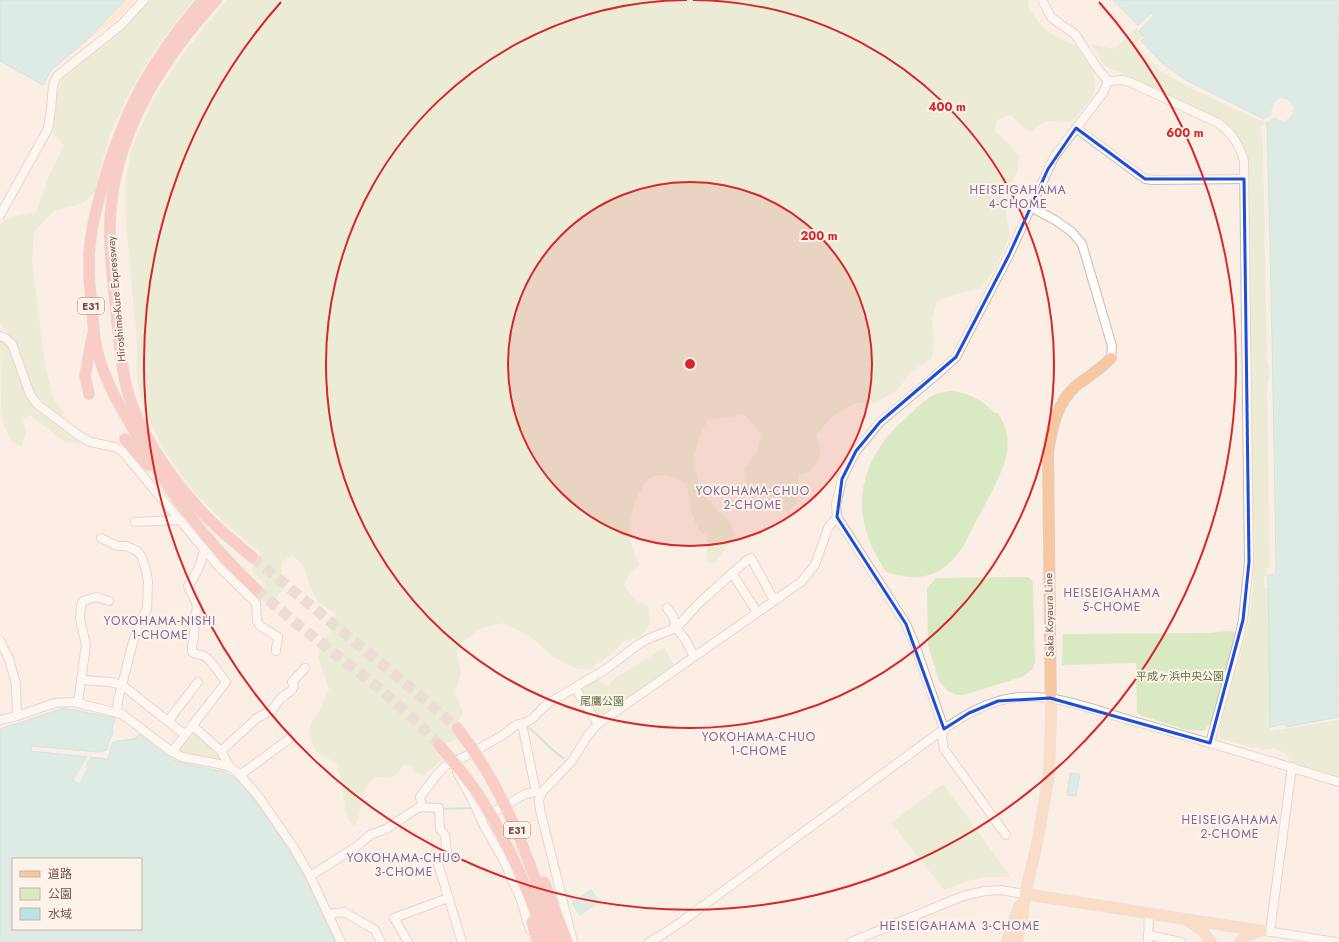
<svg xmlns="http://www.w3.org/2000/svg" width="1339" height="942" font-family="Jost,'Noto Sans JP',sans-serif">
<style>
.green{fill:#d9e9c4}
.sand{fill:#fae3c1}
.water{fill:#bae4e3;stroke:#a1d6d4;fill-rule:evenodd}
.pier{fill:#fbefe5}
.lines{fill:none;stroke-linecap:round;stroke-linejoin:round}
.stream{stroke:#a1d6d4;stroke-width:2}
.highway-tunnel{stroke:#d9c8be;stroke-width:11;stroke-dasharray:11 5.5;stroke-linecap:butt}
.minor-casing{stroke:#cfb7af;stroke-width:10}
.major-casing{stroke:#d8cfcd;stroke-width:12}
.highway-casing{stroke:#d8cfcd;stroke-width:12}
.minor{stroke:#fff;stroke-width:8}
.major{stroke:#f8c79f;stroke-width:10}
.highway{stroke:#f4a59e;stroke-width:11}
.highway-bridge-casing{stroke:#d8cfcd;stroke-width:12;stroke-linecap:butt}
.highway-bridge{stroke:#f4a59e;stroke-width:11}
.marked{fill:none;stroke:#1d4ed8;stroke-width:3;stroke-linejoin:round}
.ring{fill:none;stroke:#d62828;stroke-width:2}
.labels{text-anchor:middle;stroke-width:4;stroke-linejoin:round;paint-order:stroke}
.shield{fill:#fef3eb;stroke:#9d827b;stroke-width:1}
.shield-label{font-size:10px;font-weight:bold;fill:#73524b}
.street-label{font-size:11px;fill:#73524b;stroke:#fef3eb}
.park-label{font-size:11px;fill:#5d7843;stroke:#fef3eb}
.neighbourhood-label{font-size:12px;letter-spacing:1px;fill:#7e6797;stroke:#fef3eb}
.centre{fill:#d62828;stroke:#fef3eb;stroke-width:2}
.ring-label{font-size:12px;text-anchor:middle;font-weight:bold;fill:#d62828;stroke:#fef3eb;stroke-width:4;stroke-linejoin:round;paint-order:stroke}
</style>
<rect width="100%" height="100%" fill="#fbefe5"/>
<g class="green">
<polygon points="148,0 193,0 152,54 126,101 109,136 94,194 81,204 54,211 34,232 32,260 45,365 54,400 64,412 62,418 47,406 36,395 14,341 0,323 0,225 4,219 36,212 49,176 64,145 53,133 55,106 59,86 65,74 99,50 123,29"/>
<path d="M 227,0 L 1028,0 L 1029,9 L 1043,28 L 1056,37 L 1075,45 L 1091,66 L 1096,85 L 1093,96 L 1076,118 L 1068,122 L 1049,121 L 1041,124 L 1031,132 L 1023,127 L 1011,115 L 997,120 L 995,131 L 1006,141 L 1019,156 L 1017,172 L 1003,196 L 1010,235 L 997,265 L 982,288 L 952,295 L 937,301 L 932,320 L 934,339 L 932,358 L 910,373 L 898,390 L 875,403 L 856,403 L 835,414 L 816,435 C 823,454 822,456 810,472 L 799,474 L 797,503 L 787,512 L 777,505 L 764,510 L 753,502 L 746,482 L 744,468 L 758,451 L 761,434 L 745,415 C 732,416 720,419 708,419 L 699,438 L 694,458 L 698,483 L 713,506 L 730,522 L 735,534 L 720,557 L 713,564 L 707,562 L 707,536 L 698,529 L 691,511 L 687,485 C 677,478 663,471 650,478 C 648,480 646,483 644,485 C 635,499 630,515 630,532 C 629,543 635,555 640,565 L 629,574 L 624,585 L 634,598 L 648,607 L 650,622 L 646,630 L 639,637 L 625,641 L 610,655 L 589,670 L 575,668 L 553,657 L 530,636 L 504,623 L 482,628 L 465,640 L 457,651 L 461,672 L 455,694 L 463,712 L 458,722 L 451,727 L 457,739 L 446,743 L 439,739 L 432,746 L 442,760 L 424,776 L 413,771 L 411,765 L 404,765 C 394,779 391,778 375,777 C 360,789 364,809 355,826 L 349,822 L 345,808 L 342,785 L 336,763 L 316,752 L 309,734 L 312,720 L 319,712 L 329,689 L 318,657 L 321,643 L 337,623 L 335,613 L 318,602 L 309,585 L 304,566 L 292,555 L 282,562 L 281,592 L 271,605 L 259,599 L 266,585 L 252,571 L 260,553 L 223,521 L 193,491 L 163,449 L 145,412 L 137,383 L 137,345 L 126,223 L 125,188 L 131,149 L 155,96 L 186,50 Z"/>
<path d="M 1136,28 L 1143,36 L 1136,43 L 1151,62 L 1158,69 L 1186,86 L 1258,120 L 1262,120 L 1272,114 L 1274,117 L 1261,127 L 1263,145 L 1267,359 L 1270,373 L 1267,388 L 1270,568 L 1267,568 L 1268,576 L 1264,577 L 1264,588 L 1268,588 L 1270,731 L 1338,720 L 1339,717 L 1339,776 L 1288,761 L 1289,758 L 1286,754 L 1275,748 L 1262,750 L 1222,739 L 1219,736 C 1222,704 1238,670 1245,638 C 1251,615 1252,591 1254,567 L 1248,163 C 1244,139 1233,127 1213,115 L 1107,67 L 1103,64 L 1091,44 L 1114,49 Z"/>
<polygon points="0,339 9,346 19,369 26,396 34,408 82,444 65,442 30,415 23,418 26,433 22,446 13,443 4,426 1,412"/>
<path d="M 952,391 C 969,393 983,400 994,413 L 998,413 C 1018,444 1003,469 988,499 C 980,514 972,529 964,545 C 943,577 921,583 886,572 C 877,558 869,543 865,527 C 854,483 875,444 908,416 C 925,401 929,393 952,391 Z"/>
<polygon points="1028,577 1031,579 1033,584 1035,662 1032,670 1022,677 964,695 957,695 948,691 939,681 928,646 927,588 936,578"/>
<polygon points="1227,631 1236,632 1214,718 1204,731 1186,730 1137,714 1136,663 1062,665 1063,634 1210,633"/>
<polygon points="665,648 675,667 599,722 579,688 597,678 606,686 609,685 615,678 651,656 657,651"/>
<polygon points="191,728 213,745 211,750 217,755 219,760 178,755 176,748"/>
<polygon points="943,784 1011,877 986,877 968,881 944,890 891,823"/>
</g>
<path class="sand" d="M 125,0 L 135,0 C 121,18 106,28 87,40 Z"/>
<g class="water">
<polygon points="0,0 125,0 87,40 51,70 43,85 0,61"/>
<path d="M 1113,0 L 1339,0 L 1338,717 L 1286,727 L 1285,724 L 1270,727 L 1268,575 L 1276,574 C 1274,424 1271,274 1267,123 L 1264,119 L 1186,80 L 1162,63 L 1141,41 L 1145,38 L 1139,31 L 1154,16 L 1151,13 L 1138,25 Z"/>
<path d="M 64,708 L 115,718 L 112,730 L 113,733 L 109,741 L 107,750 L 98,752 L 31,746 L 31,751 L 108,759 L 112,743 L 116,741 L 135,739 L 139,734 L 171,759 L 182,763 L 225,772 L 238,780 L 252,797 L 283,841 L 306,879 L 336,942 L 0,942 L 0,729 ZM 13,859 L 141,859 L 141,929 L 13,929 Z"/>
<polygon points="1070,773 1080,774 1076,796 1067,795"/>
<polygon points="591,890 599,902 580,915 572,903"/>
</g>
<g class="pier">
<polygon points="1281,98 1288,100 1294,107 1292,115 1285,121 1277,119 1275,117 1265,123 1263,120 1273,114 1271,112 1274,103"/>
<polygon points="88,756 90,757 85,767 87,769 79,783 74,780"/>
</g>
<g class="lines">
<g class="stream">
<path d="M 526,726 C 540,735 549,749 563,758"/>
<polyline points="442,809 473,808"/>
</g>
<g class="highway-tunnel">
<polyline points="252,557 428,702 457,728"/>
<polyline points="256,589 298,625 379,688 415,720 439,745"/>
</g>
<g class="minor-casing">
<g id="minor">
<polyline points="1042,0 1051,17 1060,24 1075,34 1098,69 1108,81"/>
<path d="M 1108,81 L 1122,80 L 1130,82 L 1218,123 C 1232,133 1239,144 1244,161 L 1249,562 L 1243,620 L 1238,642 L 1210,743"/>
<polyline points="1076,128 1145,179 1152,180 1244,179"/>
<polyline points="1031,207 1055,220 1072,232 1082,244 1112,346 1111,358"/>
<polyline points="0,215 48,129 51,110 53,85 57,76 121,25 144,0"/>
<path d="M 0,336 L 5,338 L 12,344 L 30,394 L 37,404 L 77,434 L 90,442 L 115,447 L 122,451 L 219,567 L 256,603 L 257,621 L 260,626 L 278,637 C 279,642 275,646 276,651"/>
<polyline points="135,522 180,520"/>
<polyline points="101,538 117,546 126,546 137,551 142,557 146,570 148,581 147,609 140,620 133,642 118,700 117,712"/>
<polyline points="732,573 757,612"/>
<polyline points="667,608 673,616 676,628 685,639 694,656"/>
<polyline points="0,641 9,659 16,684 17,716"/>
<polyline points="82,680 110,682 122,685 184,734"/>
<polyline points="575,688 598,724"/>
<polyline points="78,703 86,645 80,619 81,605 83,601 96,597 109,601"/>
<polyline points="0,720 17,716 55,703 73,702 122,714 172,752 182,757 219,764 230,767 237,772 259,797 294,848 310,876 341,942"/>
<polyline points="168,721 198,682"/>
<polyline points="522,724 536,792 541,795"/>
<polyline points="192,725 221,751 230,767"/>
<polyline points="221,751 257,718 272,710 281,698 292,690 294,686 292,682 305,668"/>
<path d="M 172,752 L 226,682 C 220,675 212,660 204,656 C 200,654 196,655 192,652 L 192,647 L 194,637 L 195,615 L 197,608 L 196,602 L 188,586 C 197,575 201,564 204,550"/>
<polyline points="457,772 472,799 484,826 504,861 521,900 530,930"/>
<polyline points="240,775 289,739"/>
<polyline points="422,807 420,797 435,777 445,766 468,755 503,735 516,725 524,723 532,719 547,704 606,669 639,644 650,638 676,628 698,604 747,560 751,558 774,600"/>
<polyline points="485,817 525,794 536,792"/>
<polyline points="1006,835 944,749 942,736 944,729 915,645 906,624 837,517 836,505 842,479 848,466 856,451 880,422 934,377 956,357 1009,255 1054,157 1103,93 1108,81"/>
<polyline points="310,876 356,847 370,835 386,829 416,809 422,807 439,808 440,829 445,835 447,851 435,854 462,942"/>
<polyline points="329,914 344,912 375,930 381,942"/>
<polyline points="1266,931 1336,942"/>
<polyline points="1270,932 1292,767"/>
<polyline points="1148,935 1181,942"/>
<polyline points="408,942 394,918 448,898"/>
<polyline points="573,942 540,810 539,800 542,792 572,761 588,735 598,724 801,582 815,565 828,528 837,517"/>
<path d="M 649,942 L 660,936 L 681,922 L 944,729 C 965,715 986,702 1012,698 C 1052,692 1094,710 1133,721 C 1202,740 1270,761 1339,782"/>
<polyline points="851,942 963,896 985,891 1000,890 1025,894"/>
<polyline points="1148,942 1149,913"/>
</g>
</g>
<g class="major-casing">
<g id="major">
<polyline points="1025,894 1262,931"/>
<polyline points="1188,920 1202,930 1211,942"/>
<polyline points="1007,942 1011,927 1020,905"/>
<path d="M 1016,942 L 1022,921 L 1025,894 L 1037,844 L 1049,774 L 1051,716 L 1048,452 C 1052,427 1057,402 1077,385 C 1089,376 1101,369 1111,358"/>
<path d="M 1240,942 C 1244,935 1253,934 1260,931"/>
</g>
</g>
<g class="highway-casing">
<g id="highway">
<path d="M 203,0 C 153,58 125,108 104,181 C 99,199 93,218 91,237 C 87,260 89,284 92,307 C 93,324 94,341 99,357 C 106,382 119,405 132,427 C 167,490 204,540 256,589"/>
<path d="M 216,0 C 160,62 113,136 110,222 C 109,248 112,274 115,301 C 118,329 120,358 126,386 C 138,432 169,475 200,510 C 216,528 235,542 252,557"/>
<polyline points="89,394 85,376 92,337"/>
<polyline points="125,439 148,465"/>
</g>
</g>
<use href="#minor" class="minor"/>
<use href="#major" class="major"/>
<use href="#highway" class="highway"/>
<g class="highway-bridge-casing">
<g id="highway-bridge">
<path d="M 457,728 C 507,791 532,866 556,942"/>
<path d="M 439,745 C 451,759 463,773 474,788 C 506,835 528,888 546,942"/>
<polyline points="544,882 567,942"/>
<polyline points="532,922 538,942"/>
</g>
</g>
<use href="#highway-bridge" class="highway-bridge"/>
</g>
<path d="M0 0H1339V942H0ZM 1076,128 L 1145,179 L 1244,179 L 1249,562 L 1243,620 L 1210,743 L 1050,698 L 998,701 L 969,713 L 944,729 L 906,624 L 837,517 L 842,479 L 856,451 L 880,422 L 956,357 L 1009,255 L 1048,169 Z" fill="#fbefe5" fill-opacity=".55" fill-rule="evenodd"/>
<path class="marked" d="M 1076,128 L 1145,179 L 1244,179 L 1249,562 L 1243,620 L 1210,743 L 1050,698 L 998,701 L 969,713 L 944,729 L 906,624 L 837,517 L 842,479 L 856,451 L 880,422 L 956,357 L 1009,255 L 1048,169 Z"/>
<circle cx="690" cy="364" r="182" fill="#d62828" fill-opacity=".12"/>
<g class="ring">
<circle cx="690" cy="364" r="182"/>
<path d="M693 0A364 364 0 1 1 687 0"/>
<path d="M1099 2A546 546 0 1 1 281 2"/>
</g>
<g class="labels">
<g class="shield">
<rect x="78" y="298" width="26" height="16" rx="3"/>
<rect x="504" y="822" width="26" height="16" rx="3"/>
</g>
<g class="shield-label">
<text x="91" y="310">E31</text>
<text x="517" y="834">E31</text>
</g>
<g class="street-label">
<text transform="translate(116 299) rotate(-95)" y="4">Hiroshima-Kure Expressway</text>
<text transform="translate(1049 615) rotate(-91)" y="4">Saka Koyaura Line</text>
</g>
<g class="park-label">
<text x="1180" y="680">平成ヶ浜中央公園</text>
<text x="602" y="705">尾鷹公園</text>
</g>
<g class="neighbourhood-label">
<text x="1018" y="194">HEISEIGAHAMA<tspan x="1018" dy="14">4-CHOME</tspan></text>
<text x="753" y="495">YOKOHAMA-CHUO<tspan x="753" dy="14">2-CHOME</tspan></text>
<text x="1112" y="597">HEISEIGAHAMA<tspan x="1112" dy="14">5-CHOME</tspan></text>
<text x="160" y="625">YOKOHAMA-NISHI<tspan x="160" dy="14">1-CHOME</tspan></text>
<text x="759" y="741">YOKOHAMA-CHUO<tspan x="759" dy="14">1-CHOME</tspan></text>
<text x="1230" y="824">HEISEIGAHAMA<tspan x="1230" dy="14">2-CHOME</tspan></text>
<text x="404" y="862">YOKOHAMA-CHUO<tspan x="404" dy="14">3-CHOME</tspan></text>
<text x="960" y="930">HEISEIGAHAMA 3-CHOME</text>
</g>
</g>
<circle cx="690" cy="364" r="6" class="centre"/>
<g class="ring-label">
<text x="947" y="111">400 m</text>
<text x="1185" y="137">600 m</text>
<text x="819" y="240">200 m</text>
</g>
<rect x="12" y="858" width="130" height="72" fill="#fef3eb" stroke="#c6b3ab"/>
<rect x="20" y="871" width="20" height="6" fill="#f8c79f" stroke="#c6b3ab"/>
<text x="48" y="878" font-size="12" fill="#73524b">道路</text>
<rect x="20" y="888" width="20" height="12" fill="#d9e9c4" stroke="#c6b3ab"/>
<text x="48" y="898" font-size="12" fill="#73524b">公園</text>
<rect x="20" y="908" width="20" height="12" fill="#bae4e3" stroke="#c6b3ab"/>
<text x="48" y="918" font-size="12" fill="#73524b">水域</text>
</svg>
